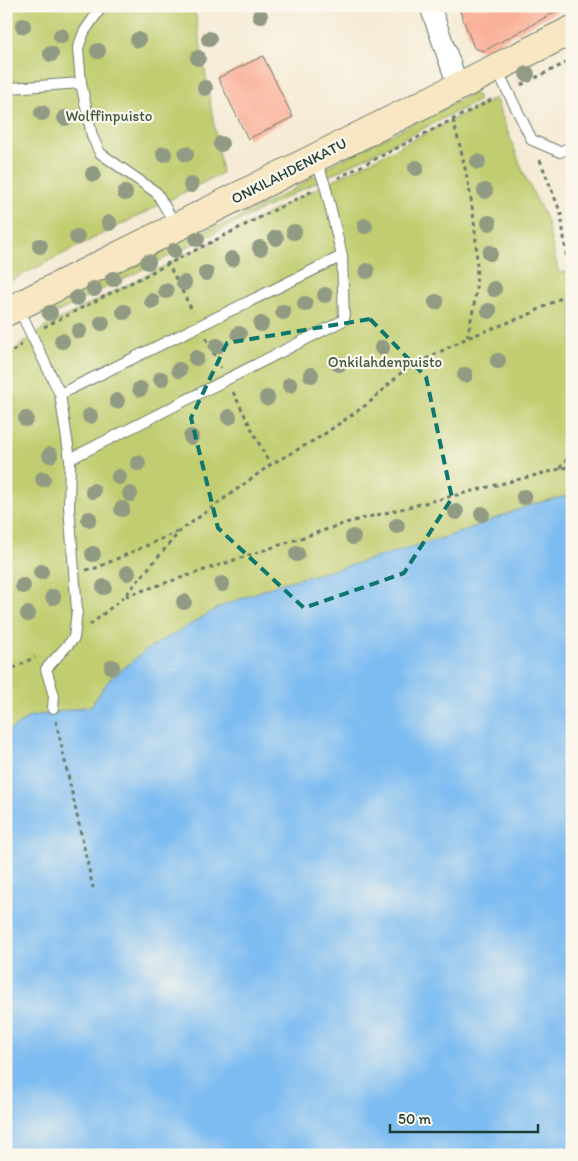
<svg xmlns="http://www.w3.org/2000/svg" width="578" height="1161" font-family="Itim,sans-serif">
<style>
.green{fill:#c1cd6f;stroke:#708552}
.water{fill:#7dbcf1;stroke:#4e7c92}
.building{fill:#f9a68c}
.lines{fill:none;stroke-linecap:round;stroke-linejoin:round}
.service-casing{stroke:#6a7a6c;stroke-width:12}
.minor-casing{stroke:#6a7a6c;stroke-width:22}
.secondary-casing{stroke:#6a7a6c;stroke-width:30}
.path{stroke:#6a7a6c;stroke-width:3;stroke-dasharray:4 4;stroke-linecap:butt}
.service{stroke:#fff;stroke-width:10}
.minor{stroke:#fff;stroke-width:20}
.secondary{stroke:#f9e7c3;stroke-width:28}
.tree{fill:#919b83}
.marked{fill:none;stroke:#0f766e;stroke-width:4;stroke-dasharray:10 6;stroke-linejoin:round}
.labels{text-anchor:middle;stroke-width:4.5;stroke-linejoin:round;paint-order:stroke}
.park-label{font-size:15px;fill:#3f5a40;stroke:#fbf7ec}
.street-label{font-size:15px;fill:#1f3d34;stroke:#fbf7ec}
</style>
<rect width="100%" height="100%" fill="#fbf7ec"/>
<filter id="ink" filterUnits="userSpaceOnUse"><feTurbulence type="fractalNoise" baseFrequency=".02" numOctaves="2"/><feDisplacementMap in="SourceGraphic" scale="10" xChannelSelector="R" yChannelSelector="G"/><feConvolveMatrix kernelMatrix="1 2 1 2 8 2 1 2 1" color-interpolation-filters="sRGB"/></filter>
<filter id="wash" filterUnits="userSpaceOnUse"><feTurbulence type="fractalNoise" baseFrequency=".0096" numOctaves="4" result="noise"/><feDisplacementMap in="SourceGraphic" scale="20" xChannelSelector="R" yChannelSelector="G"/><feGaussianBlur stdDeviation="1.12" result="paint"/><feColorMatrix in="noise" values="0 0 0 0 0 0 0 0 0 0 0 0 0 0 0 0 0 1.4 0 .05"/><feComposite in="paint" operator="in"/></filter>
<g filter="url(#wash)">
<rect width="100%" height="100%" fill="#f5ead4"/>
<g class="green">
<polygon points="6,6 194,6 222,173 6,283"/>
<polygon points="474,93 478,96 478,101 44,319 40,311 182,239 232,221 294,189 333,164"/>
<polygon points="495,98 524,174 546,219 559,273 572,271 572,495 533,504 453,535 341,568 282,583 109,680 91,706 29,717 6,733 6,356 48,325"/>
</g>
<polygon class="water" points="572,495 572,1155 6,1155 6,733 29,717 91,706 109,680 146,650 222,606 282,583 341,568 453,535 533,504"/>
<g id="blocks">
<g class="building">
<polygon points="458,6 566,6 484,51 474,48"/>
<polygon points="263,56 293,117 248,139 218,78"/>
</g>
</g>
</g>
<g filter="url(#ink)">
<use href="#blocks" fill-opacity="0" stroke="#6a7a6c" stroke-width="1"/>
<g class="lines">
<g class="service-casing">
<g id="service">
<polyline points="496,68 532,140 560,152 572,146"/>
<polyline points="81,83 78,48 84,32 102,6"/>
<polyline points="6,86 11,88 81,83 92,136 100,153 157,193 176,226"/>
<polyline points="18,307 60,394 70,459 69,506 77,610 74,638 46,669 54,696 53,708"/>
<polyline points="60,394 342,256"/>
<polyline points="70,459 344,320 342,256 325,185 316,160"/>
</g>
</g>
<g class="minor-casing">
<polyline id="minor" points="430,6 458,86"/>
</g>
<g class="secondary-casing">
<polyline id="secondary" points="6,312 572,30"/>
</g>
<g class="path">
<polyline points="521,85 572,60"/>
<path d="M 453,120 C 468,174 480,232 476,289 C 475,305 470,322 467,338"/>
<polyline points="540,160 561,214 568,268 567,295"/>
<polyline points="338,178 495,98"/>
<polyline points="167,262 193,312"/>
<polyline points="44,327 312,191"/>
<polyline points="206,338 221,368"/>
<polyline points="6,356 21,345"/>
<polyline points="233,392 270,465"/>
<polyline points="560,468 572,452"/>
<polyline points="86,570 96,568 177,532"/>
<polyline points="126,596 349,522 572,466"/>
<polyline points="90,625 125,596 180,531 270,465 320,437 369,403 404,370 467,338 528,315 567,295 572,295"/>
<polyline points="6,672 35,657"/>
<polyline points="56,721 93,888"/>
</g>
<use href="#service" class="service"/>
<use href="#minor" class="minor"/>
<use href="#secondary" class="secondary"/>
</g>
<g class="tree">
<circle cx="260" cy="16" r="8"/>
<circle cx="23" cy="26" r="8"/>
<circle cx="61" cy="36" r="8"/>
<circle cx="209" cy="39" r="8"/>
<circle cx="138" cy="40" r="8"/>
<circle cx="98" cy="51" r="8"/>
<circle cx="51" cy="54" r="8"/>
<circle cx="198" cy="58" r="8"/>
<circle cx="527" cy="74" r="8"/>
<circle cx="205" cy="88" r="8"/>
<circle cx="42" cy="113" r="8"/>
<circle cx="65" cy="118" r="8"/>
<circle cx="221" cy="144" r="8"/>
<circle cx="164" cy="154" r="8"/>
<circle cx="186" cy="154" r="8"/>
<circle cx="478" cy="162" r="8"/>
<circle cx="416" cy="168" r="8"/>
<circle cx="93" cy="174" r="8"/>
<circle cx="191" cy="185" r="8"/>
<circle cx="485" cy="191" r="8"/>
<circle cx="125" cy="193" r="8"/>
<circle cx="109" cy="223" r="8"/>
<circle cx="489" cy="223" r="8"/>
<circle cx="365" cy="226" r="8"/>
<circle cx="294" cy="232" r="8"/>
<circle cx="77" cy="237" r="8"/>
<circle cx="276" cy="238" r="8"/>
<circle cx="197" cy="239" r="8"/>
<circle cx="40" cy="246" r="8"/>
<circle cx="260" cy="248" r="8"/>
<circle cx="174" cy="251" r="8"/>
<circle cx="490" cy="253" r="8"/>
<circle cx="232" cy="259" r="8"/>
<circle cx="148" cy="262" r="8"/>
<circle cx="367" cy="271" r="8"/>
<circle cx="206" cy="273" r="8"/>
<circle cx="113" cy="279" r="8"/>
<circle cx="184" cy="283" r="8"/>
<circle cx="94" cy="289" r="8"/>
<circle cx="494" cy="289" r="8"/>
<circle cx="166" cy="291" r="8"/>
<circle cx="325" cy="295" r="8"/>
<circle cx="77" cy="298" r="8"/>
<circle cx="152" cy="301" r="8"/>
<circle cx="436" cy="302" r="8"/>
<circle cx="305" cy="304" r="8"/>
<circle cx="489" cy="311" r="8"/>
<circle cx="124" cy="312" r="8"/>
<circle cx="283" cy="312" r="8"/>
<circle cx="50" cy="313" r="8"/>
<circle cx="102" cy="323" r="8"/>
<circle cx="261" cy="324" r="8"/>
<circle cx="79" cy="331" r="8"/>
<circle cx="239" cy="334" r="8"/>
<circle cx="62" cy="341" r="8"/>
<circle cx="217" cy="346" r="8"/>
<circle cx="382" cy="348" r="8"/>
<circle cx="196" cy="358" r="8"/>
<circle cx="498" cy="361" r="8"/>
<circle cx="339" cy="364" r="8"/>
<circle cx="179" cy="370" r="8"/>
<circle cx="311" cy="375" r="8"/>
<circle cx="465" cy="375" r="8"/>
<circle cx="161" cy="379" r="8"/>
<circle cx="290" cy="385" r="8"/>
<circle cx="140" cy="389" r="8"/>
<circle cx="267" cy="398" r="8"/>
<circle cx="117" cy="401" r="8"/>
<circle cx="90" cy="416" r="8"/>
<circle cx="229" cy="417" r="8"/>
<circle cx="26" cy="419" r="8"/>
<circle cx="191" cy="437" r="8"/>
<circle cx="50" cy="455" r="8"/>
<circle cx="138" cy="463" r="8"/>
<circle cx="119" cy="477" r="8"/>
<circle cx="43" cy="479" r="8"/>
<circle cx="93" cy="491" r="8"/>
<circle cx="130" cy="494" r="8"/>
<circle cx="524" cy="497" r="8"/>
<circle cx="122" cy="509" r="8"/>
<circle cx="456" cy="512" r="8"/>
<circle cx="482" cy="514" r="8"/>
<circle cx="89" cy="519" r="8"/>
<circle cx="397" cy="526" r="8"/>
<circle cx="353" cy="537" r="8"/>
<circle cx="93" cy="554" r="8"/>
<circle cx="297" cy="554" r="8"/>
<circle cx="41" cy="572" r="8"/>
<circle cx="128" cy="573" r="8"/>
<circle cx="222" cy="584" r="8"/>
<circle cx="23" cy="586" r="8"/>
<circle cx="104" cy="587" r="8"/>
<circle cx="53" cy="597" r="8"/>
<circle cx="184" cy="602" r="8"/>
<circle cx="28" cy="614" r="8"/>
<circle cx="112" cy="667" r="8"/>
</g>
</g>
<path class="marked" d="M 370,319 L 426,377 L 452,498 L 404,573 L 304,608 L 218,528 L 191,418 L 227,343 Z"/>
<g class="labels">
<g class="park-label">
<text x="109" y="121">Wolffinpuisto</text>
<text x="385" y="367">Onkilahdenpuisto</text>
</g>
<g class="street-label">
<text transform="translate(289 171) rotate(-27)" y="5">ONKILAHDENKATU</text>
</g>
</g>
<rect width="578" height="1161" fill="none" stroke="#fbf7ec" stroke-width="25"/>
<path d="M390 1124v8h148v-8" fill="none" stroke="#1f3d34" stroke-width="2.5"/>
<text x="398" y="1124" font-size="15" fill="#1f3d34" stroke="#fbf7ec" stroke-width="4" paint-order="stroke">50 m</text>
</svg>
